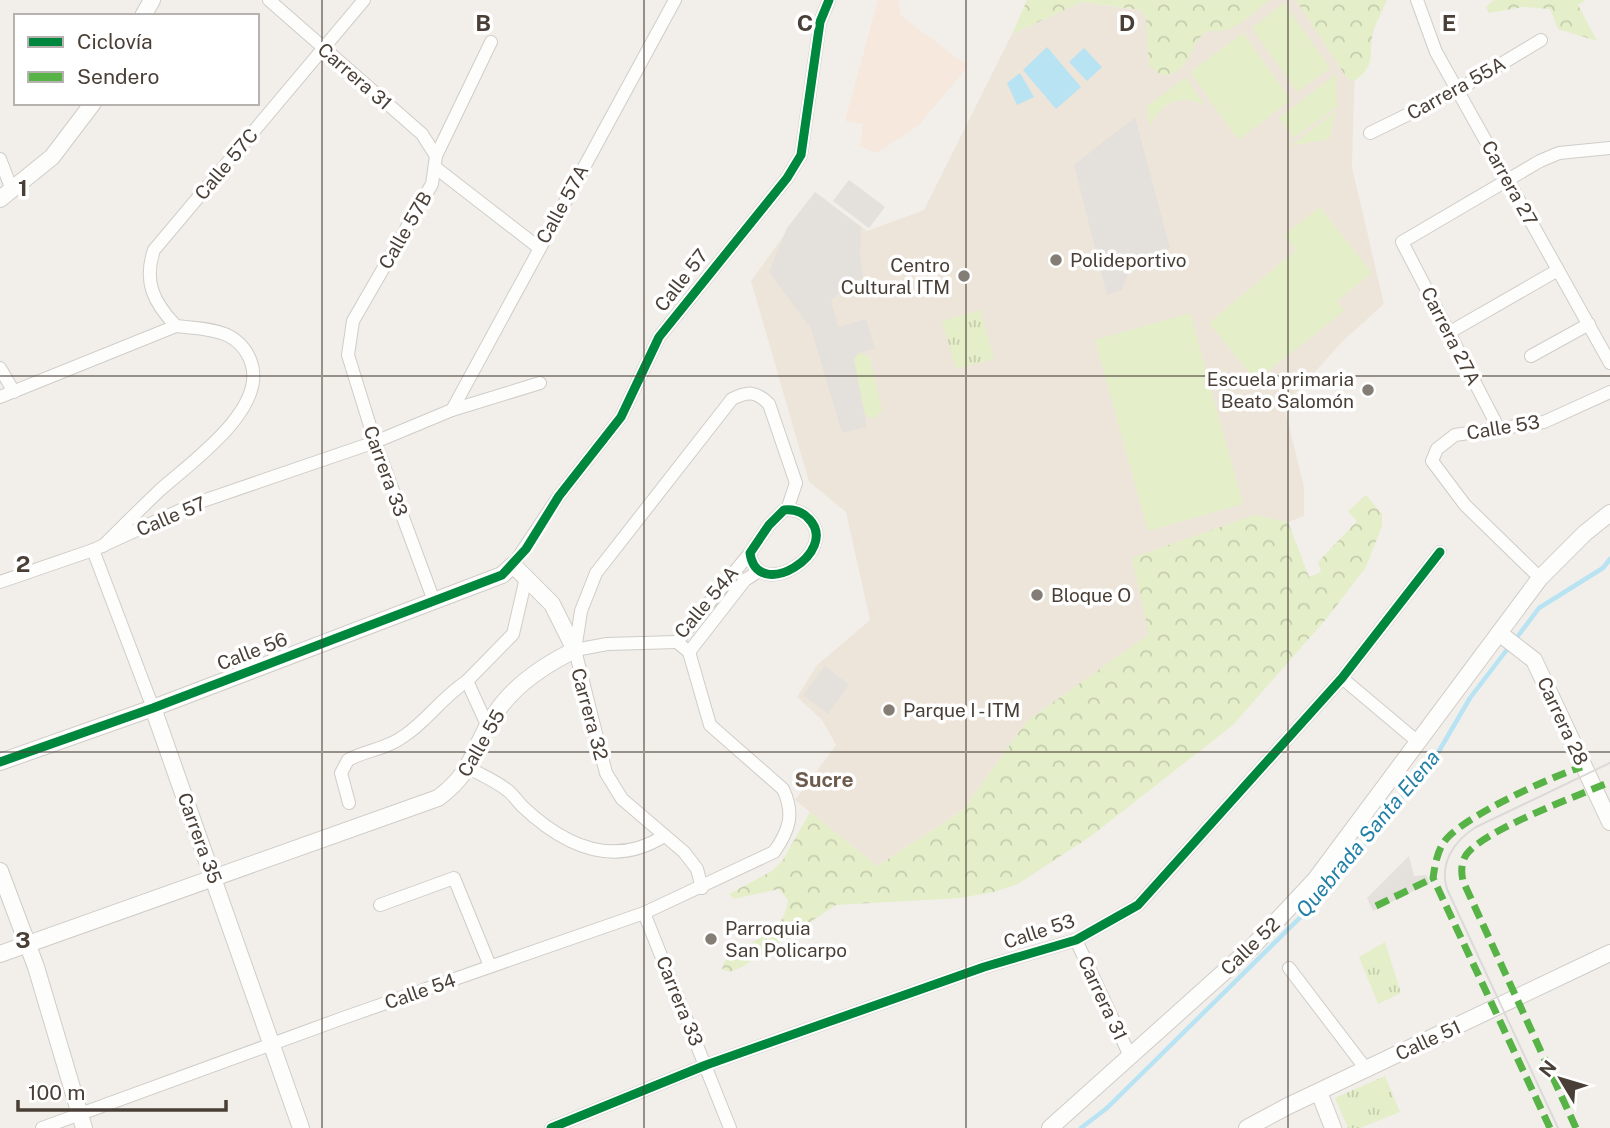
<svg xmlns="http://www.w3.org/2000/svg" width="1610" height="1128" font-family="'Public Sans',sans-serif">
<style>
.commercial{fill:#f6e8dd}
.education{fill:#eee5da}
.grass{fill:#e4eec9}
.forest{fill:url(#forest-crowns)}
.park{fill:url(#park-tufts)}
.parking{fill:#e4e0dc}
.water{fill:#b8e3f3}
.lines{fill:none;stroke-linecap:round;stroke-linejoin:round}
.stream{stroke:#b8e3f3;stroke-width:4.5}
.minor-casing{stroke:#d0cdc8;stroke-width:14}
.tertiary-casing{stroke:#d0cdc8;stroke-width:18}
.minor{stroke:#fdfdfc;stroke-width:12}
.tertiary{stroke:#fdfdfc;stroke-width:16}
.tram{stroke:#dadad9;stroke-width:2}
.quiet{stroke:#57b346;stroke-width:7;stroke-dasharray:14 7;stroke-linecap:butt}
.cycleway-casing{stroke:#fff;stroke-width:13}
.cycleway{stroke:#00873e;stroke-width:9}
.grid{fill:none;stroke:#493f36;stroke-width:2;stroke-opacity:0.55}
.poi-dot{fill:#847d75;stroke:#fff;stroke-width:2.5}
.labels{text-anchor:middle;stroke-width:7;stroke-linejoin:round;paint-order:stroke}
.street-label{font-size:19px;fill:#493f36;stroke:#fff}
.poi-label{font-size:19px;fill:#493f36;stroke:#fff;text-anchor:start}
.neighbourhood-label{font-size:21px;font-weight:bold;fill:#6d5b4c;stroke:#fff}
.water-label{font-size:21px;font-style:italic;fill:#217fa6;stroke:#fff}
.grid-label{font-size:23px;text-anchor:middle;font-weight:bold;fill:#493f36;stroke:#fff;stroke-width:7;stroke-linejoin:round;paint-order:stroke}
</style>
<defs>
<pattern id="forest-crowns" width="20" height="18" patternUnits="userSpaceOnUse" patternTransform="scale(1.75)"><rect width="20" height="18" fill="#e4eec9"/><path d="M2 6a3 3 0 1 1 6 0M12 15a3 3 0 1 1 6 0" fill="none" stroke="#c5cdad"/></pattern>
<pattern id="park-tufts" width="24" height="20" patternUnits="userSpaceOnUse" patternTransform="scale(1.75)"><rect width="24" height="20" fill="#e4eec9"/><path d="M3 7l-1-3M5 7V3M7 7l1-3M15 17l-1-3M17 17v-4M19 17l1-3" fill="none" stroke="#c5cdad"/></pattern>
</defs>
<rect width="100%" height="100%" fill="#f2efeb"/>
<polygon class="commercial" points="878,0 899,0 900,15 968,66 918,126 876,153 860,146 863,124 845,121"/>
<polygon class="education" points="1227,0 1310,0 1355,65 1352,167 1384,304 1343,341 1284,406 1304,487 1304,516 1286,523 1254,516 1150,634 1027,721 963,810 877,866 795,800 836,745 822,720 797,697 817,665 870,620 846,512 809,482 751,281 815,192 867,231 924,210 1012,34 1082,2 1160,13"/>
<g class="grass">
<polygon points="1284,3 1330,68 1297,92 1252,28"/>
<polygon points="1243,33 1291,100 1238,140 1190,72"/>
<polygon points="1336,74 1337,107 1294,138 1279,118"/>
<path d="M 1186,77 L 1205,106 C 1183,92 1158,103 1151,127 L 1146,107 Z"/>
<polygon points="1336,111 1329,139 1291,146"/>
<polygon points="1320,207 1372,273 1337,301 1344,311 1256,381 1209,323 1296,250 1284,235"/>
<polygon points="1190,313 1243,504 1148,531 1095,340"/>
<polygon points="861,353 870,358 882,411 874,419 865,414 853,362 855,355"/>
</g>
<g class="forest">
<path d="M 1027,0 L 1270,0 C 1257,9 1244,23 1229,29 C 1220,33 1210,28 1202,35 C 1190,47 1188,76 1161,75 L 1149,65 L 1146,18 L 1141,10 L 1082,2 L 1012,34 Z"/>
<path d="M 1296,0 L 1387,0 C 1383,11 1374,25 1372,37 C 1370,58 1374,68 1354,81 L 1347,78 Z"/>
<polygon points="1494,0 1586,0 1578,5 1597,41 1558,29 1550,9 1523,7 1489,13 1486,7"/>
<path d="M 1366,495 L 1382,514 L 1382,526 L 1366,567 L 1327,618 L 1233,725 L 1091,836 L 1018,884 L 994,892 L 960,898 L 836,905 L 742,967 L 730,972 L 722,969 C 731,936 782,948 788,900 L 779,889 L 734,899 L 729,894 L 772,871 L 783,860 L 810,812 L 877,866 L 963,810 L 1027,721 L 1149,634 L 1132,558 L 1254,515 L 1288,522 L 1309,577 L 1321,572 L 1318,562 L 1357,521 L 1348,511 Z"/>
</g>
<g class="park">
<polygon points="980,310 994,359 956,369 942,321"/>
<polygon points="1385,942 1401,993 1378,1004 1359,957"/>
<polygon points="1385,1076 1400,1112 1360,1128 1348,1128 1335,1098"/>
</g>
<g class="parking">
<polygon points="1135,117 1170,248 1134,259 1122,290 1107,295 1074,165"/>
<polygon points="849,180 885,207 869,228 833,201"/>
<polygon points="815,192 861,227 860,254 863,277 831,300 838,327 866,319 875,349 858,353 854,359 867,427 842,433 811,329 769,272 787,228"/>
<polygon points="825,666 849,685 828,714 803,695"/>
<polygon points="1409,856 1414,876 1426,875 1430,883 1373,911 1367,898"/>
</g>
<g class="water">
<polygon points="1047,47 1081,87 1056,109 1023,70"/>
<polygon points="1084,48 1102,67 1087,81 1069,62"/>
<polygon points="1020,73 1034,97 1017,105 1007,83"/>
</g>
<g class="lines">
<g class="stream">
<polyline points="1515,640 1539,608 1603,568 1610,559"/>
<polyline points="1081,1128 1107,1108 1325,893 1439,751 1470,698 1509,647"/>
</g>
<g class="minor-casing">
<g id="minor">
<polyline points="269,0 422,134 436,156"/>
<polyline points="1417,0 1436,52 1610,363"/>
<polyline points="1370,133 1458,90 1541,40"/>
<polyline points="0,159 12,190"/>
<polyline points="436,168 538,247"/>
<polyline points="1450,332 1558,270"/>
<polyline points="1531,356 1589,324"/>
<polyline points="0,368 14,392"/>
<polyline points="0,397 176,326"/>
<polyline points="452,410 675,0"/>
<polyline points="1500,431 1402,242 1540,161 1559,153 1610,148"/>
<path d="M 784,510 C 794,509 802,511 809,519 C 841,552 757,604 750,553 L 769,525 Z"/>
<path d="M 103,546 C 122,527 141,508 160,490 C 190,463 268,409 251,362 C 239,329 208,329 176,326 C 154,303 143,282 154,250 L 364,0"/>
<polyline points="93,550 153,708"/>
<polyline points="513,565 559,496 621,417 659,337 787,178 801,155 820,22 829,0"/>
<polyline points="1540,578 1465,505 1432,461 1437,449 1455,435 1544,422 1610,392"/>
<polyline points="0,582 93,550 194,504 375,442 452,410 540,383"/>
<polyline points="434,601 375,442 348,355 353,321 432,184 436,156 491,42"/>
<polyline points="677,642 750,553"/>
<polyline points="575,650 607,644 677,642"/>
<polyline points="689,652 745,580 759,571"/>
<polyline points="1342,678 1418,742"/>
<polyline points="488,727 467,681 513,634 526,578"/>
<path d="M 469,768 C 481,775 496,781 507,790 C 513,794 517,801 522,806 C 563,845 612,869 664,836"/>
<path d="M 349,803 L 341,773 L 348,760 C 366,750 387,749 404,736 C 428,720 441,698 467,681"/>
<path d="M 702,888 L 697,869 L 684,852 L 622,799 L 606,773 L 575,650 L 581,611 L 596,573 L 732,399 C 748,391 756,391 769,404 L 796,483 L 787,510"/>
<polyline points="380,905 454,878 490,966"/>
<polyline points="644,913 730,1128"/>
<polyline points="1076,940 1130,1056"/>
<polyline points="1289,968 1366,1069"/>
<path d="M 42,1128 L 343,1018 L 644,913 L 774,852 C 789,831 795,814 783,789 L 710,725 L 689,652 L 677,642"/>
<polyline points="551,1128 706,1065 984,967 1076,940 1138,905 1342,678 1440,552"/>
</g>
</g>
<g class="tertiary-casing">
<g id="tertiary">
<polyline points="143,16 152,0"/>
<polyline points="0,199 52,157 93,103"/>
<polyline points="1499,633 1534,660 1610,822"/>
<polyline points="153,708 301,1128"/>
<path d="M 0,762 L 153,708 L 502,575 L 513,565 L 552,604 L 575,650 C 544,665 514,685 495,714 C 472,748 475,771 438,798 L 0,954"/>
<polyline points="0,871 36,967 84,1128"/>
<polyline points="1319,1092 1333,1128"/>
<polyline points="1050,1128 1253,946 1315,880 1540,578 1585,533 1610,513"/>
<polyline points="1247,1128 1288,1106 1610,953"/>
</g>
</g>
<use href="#minor" class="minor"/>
<use href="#tertiary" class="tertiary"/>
<path class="tram" d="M 1558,1128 L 1447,889 C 1439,863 1454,841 1476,827 L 1610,763"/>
<g class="quiet">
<polyline points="1376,906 1433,878"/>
<path d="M 1550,1128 L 1433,878 C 1435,865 1437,852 1444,842 C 1460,818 1552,776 1582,767"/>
<path d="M 1576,1128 L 1463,881 C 1461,872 1461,863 1466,855 C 1483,830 1580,795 1610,782"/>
</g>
<g class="cycleway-casing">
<g id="cycleway">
<path d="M 784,510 C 794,509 802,511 809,519 C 841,552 757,604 750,553 L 769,525 Z"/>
<polyline points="0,762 153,708 502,575 526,549 559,496 621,417 659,337 787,178 801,155 820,22 829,0"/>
<polyline points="551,1128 706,1065 984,967 1076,940 1138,905 1342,678 1440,552"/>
</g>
</g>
<use href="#cycleway" class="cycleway"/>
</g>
<path class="grid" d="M 322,0 L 322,1128M 644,0 L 644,1128M 966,0 L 966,1128M 1288,0 L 1288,1128M 0,376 L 1610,376M 0,752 L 1610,752"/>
<g class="poi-dot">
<circle cx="1056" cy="260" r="7"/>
<circle cx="964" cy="276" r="7"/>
<circle cx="1368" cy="390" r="7"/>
<circle cx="1037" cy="595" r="7"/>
<circle cx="889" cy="710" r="7"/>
<circle cx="711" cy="939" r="7"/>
</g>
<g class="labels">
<g class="street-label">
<text transform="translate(355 76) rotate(41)" y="7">Carrera 31</text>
<text transform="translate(1456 88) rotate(-29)" y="7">Carrera 55A</text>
<text transform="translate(226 164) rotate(-50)" y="7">Calle 57C</text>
<text transform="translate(1510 183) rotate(61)" y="7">Carrera 27</text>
<text transform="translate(562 204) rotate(-61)" y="7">Calle 57A</text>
<text transform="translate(405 230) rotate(-60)" y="7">Calle 57B</text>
<text transform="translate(681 280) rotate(-52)" y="7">Calle 57</text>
<text transform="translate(1451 336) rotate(63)" y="7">Carrera 27A</text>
<text transform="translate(1503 427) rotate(-9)" y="7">Calle 53</text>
<text transform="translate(386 471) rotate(70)" y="7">Carrera 33</text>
<text transform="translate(171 516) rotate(-23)" y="7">Calle 57</text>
<text transform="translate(706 602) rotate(-50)" y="7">Calle 54A</text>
<text transform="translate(252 651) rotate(-21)" y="7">Calle 56</text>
<text transform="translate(590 714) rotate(75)" y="7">Carrera 32</text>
<text transform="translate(1563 721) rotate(65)" y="7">Carrera 28</text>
<text transform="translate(481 743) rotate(-60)" y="7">Calle 55</text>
<text transform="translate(200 838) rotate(70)" y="7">Carrera 35</text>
<text transform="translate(1039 931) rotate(-18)" y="7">Calle 53</text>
<text transform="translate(1250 946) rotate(-44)" y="7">Calle 52</text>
<text transform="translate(420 991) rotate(-19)" y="7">Calle 54</text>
<text transform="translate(1103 998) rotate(65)" y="7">Carrera 31</text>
<text transform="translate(680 1001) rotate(68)" y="7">Carrera 33</text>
<text transform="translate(1428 1040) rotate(-25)" y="7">Calle 51</text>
</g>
<g class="poi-label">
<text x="1070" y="267">Polideportivo</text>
<text x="950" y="272" text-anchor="end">Centro<tspan x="950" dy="22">Cultural ITM</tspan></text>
<text x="1354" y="386" text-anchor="end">Escuela primaria<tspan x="1354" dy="22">Beato Salomón</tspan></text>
<text x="1051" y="602">Bloque O</text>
<text x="903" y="717">Parque I - ITM</text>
<text x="725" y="935">Parroquia<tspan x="725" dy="22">San Policarpo</tspan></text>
</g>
<g class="neighbourhood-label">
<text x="824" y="787">Sucre</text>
</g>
<g class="water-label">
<text transform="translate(1368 834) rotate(-50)" y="7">Quebrada Santa Elena</text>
</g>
</g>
<g class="grid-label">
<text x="483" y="31">B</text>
<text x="805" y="31">C</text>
<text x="1127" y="31">D</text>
<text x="1449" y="31">E</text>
<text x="23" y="196">1</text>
<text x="23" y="572">2</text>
<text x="23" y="948">3</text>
</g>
<rect x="14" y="14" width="245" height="91" fill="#ffffff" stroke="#b6b2af" stroke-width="2"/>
<rect x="28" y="37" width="35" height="10" fill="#00873e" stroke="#b6b2af" stroke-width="2"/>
<text x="77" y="49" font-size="21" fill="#493f36">Ciclovía</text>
<rect x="28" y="72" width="35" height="10" fill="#57b346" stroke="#b6b2af" stroke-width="2"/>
<text x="77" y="84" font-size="21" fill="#493f36">Sendero</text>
<g transform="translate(1561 1079) rotate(308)" stroke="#ffffff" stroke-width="5" paint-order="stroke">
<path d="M0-5L12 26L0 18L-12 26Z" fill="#493f36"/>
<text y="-10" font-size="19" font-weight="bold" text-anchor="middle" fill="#493f36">N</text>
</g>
<path d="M18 1100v10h208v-10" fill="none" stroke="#493f36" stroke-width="3.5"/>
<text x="28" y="1100" font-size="21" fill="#493f36" stroke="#ffffff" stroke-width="5" paint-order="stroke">100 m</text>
</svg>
